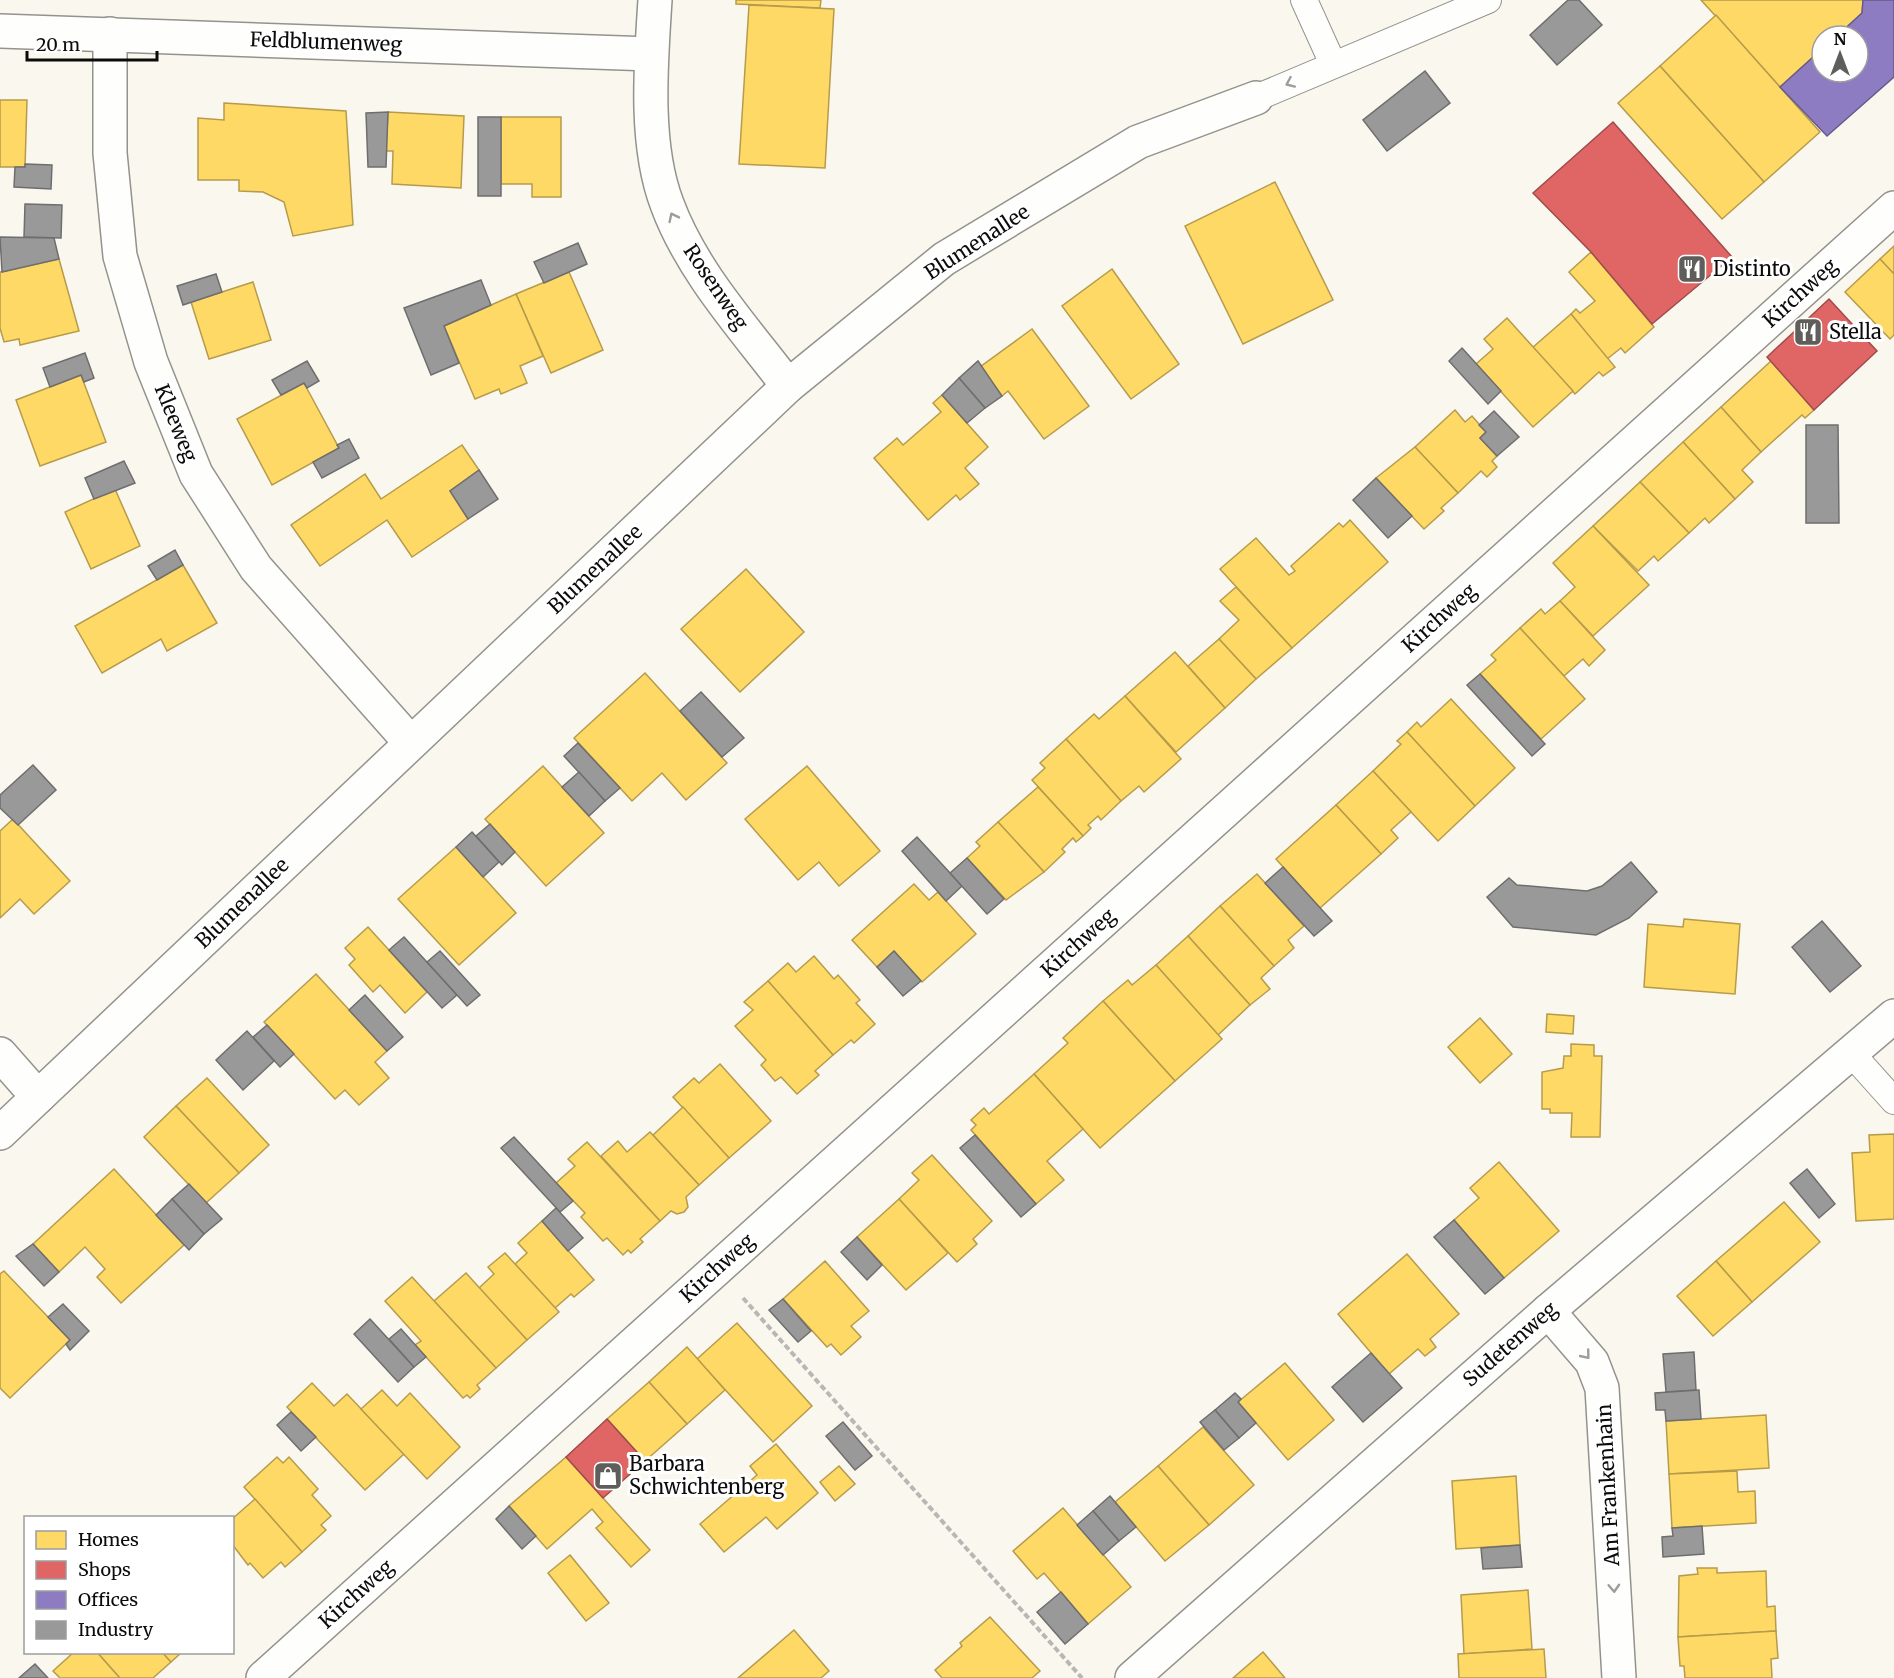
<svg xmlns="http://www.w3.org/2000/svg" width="1894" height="1678" font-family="Merriweather,serif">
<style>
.homes{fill:#ffd966;stroke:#b69b4b;stroke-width:1.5}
.shops{fill:#e06666;stroke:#a04b4b;stroke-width:1.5}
.offices{fill:#8e7cc3;stroke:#675a8c;stroke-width:1.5}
.industry{fill:#999;stroke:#6e6e6e;stroke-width:1.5}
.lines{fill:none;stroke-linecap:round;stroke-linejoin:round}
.service-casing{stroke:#93928d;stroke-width:28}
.minor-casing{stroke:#93928d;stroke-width:36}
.tertiary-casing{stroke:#93928d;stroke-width:36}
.path{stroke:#b7b7b5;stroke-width:4;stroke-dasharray:6 3;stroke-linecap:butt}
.service{stroke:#fefefc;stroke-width:26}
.minor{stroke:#fefefc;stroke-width:33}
.tertiary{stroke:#fefefc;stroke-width:33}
.oneway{stroke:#9d9d9c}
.labels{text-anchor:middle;stroke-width:6;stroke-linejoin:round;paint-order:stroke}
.street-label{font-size:20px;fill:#0b0b0b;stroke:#fff}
.poi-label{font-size:20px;fill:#0b0b0b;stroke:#fff;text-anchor:start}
</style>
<rect width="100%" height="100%" fill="#faf8ee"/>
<g class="homes">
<polygon points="736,0 821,0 820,8 736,4"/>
<polygon points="1701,0 1863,0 1862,13 1837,36 1822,36 1822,49 1780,87"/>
<polygon points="749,5 834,9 825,168 739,164"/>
<polygon points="1716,15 1820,132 1764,182 1660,66"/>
<polygon points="1660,66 1764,182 1722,219 1618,103"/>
<polygon points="0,100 27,100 25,167 0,167"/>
<polygon points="224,103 346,111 353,225 293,236 284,202 263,192 239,191 239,180 198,180 198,118 224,120"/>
<polygon points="388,112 464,116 461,188 392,184 393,151 386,151"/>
<polygon points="501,117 561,117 561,197 532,197 532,184 501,184"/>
<polygon points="1275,182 1333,300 1243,344 1185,226"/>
<polygon points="1894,246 1894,274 1880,259"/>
<polygon points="1591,252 1654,327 1625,353 1621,348 1607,359 1571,314 1576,309 1580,313 1595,301 1569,272"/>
<polygon points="59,259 79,331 20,345 19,339 4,342 0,328 0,272"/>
<polygon points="1880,259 1894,274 1894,335 1890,339 1845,292"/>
<polygon points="1112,269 1179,364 1131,399 1062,306"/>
<polygon points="569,272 603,350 551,373 516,294"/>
<polygon points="253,282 271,340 209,359 191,302"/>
<polygon points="516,294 543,356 520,366 527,383 501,394 499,389 475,399 444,326"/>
<polygon points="1571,314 1615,367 1603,376 1599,372 1575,394 1532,348"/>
<polygon points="1507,318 1573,391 1533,427 1476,364 1493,349 1484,339"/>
<polygon points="1032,329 1089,406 1044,439 1008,391 1002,396 980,367"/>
<polygon points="1771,361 1814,410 1805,418 1802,415 1761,452 1721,407"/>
<polygon points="81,375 106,442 40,466 16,400"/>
<polygon points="304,383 339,448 272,485 237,419"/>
<polygon points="942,395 988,447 965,468 979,484 960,500 956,495 928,520 874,458 897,438 903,445 941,412 933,403"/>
<polygon points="1721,407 1761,452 1742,470 1753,482 1735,499 1683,442"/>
<polygon points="1455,410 1465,422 1472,416 1486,432 1480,438 1497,456 1492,461 1497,467 1487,477 1481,471 1458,493 1415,447"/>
<polygon points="1683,442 1735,499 1709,523 1705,518 1689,533 1640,482"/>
<polygon points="462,445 479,470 450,491 468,519 412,557 387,520 320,566 291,525 365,474 381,499"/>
<polygon points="1415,447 1458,493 1441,508 1444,511 1424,529 1376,478"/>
<polygon points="1640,482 1689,533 1658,561 1654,556 1638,571 1593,526"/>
<polygon points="115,489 140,546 91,569 65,512"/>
<polygon points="1350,520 1388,562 1292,648 1220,569 1256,538 1289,575 1295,571 1291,566 1339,523 1343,527"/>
<polygon points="1593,526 1649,585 1593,636 1560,601 1575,587 1553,563"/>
<polygon points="183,565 217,623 167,651 161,639 102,673 75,626"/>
<polygon points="746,569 804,632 740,692 681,629"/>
<polygon points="1236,587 1292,648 1256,679 1219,639 1239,620 1220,601"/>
<polygon points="1560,601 1605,650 1589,666 1583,659 1564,676 1520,628 1541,609 1545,614"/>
<polygon points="1520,628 1585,699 1541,739 1480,674 1496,660 1491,655"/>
<polygon points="1219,639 1256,679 1225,708 1188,666"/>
<polygon points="1175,652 1225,708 1176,752 1125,696"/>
<polygon points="645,673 727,763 686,800 662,773 632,801 574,738"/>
<polygon points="1125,696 1181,759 1144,792 1139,786 1121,801 1066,739 1094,714 1099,719"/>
<polygon points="1451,699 1515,768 1475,806 1407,732 1417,722 1421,727"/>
<polygon points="1407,732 1475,806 1438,841 1373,771 1401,744 1397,741"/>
<polygon points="1066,739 1121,801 1101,820 1098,816 1088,825 1091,828 1083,836 1032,780 1045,768 1040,763"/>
<polygon points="543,766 604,833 546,886 485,819"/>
<polygon points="807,766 880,851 839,886 819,862 798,880 745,819"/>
<polygon points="1373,771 1411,812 1391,830 1398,838 1381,854 1336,805"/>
<polygon points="1038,787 1083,836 1076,842 1073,838 1062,849 1065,852 1044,872 998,822"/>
<polygon points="1336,805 1381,854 1320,908 1276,859"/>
<polygon points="13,819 70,881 34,914 20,899 0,918 0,831"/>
<polygon points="998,822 1044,872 1006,900 967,858 980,846 976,842"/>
<polygon points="456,847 516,913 459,965 398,899"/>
<polygon points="1257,874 1304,926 1288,940 1294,948 1274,966 1220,906"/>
<polygon points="914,884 929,900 938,892 976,934 922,982 894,951 877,967 852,940"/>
<polygon points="1220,906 1274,966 1261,978 1270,989 1250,1005 1188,936"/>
<polygon points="1684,919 1740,924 1735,994 1644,987 1648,924 1683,927"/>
<polygon points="368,927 427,992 405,1013 380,985 373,992 349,965 355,959 345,948"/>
<polygon points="1188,936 1250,1005 1218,1035 1156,965"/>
<polygon points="814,956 834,979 838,975 860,1000 856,1003 875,1024 854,1043 851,1040 833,1055 768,981 788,963 796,972"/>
<polygon points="1156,965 1222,1039 1175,1081 1103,1001 1128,980 1132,985"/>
<polygon points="316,974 387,1051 375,1062 389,1078 359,1105 345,1090 335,1099 264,1022"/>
<polygon points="768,981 833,1055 815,1071 819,1075 797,1094 781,1077 775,1081 761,1065 766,1060 735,1026 753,1010 744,1002"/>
<polygon points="1103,1001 1175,1081 1100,1148 1034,1074 1068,1043 1063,1038"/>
<polygon points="1547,1014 1574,1016 1573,1034 1546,1032"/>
<polygon points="1480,1018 1512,1054 1480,1083 1448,1047"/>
<polygon points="1571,1044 1594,1045 1594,1056 1602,1056 1600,1137 1571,1137 1572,1113 1550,1113 1550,1109 1542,1109 1542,1072 1563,1068 1564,1056 1571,1056"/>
<polygon points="720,1064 771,1121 729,1158 673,1097 694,1078 699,1083"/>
<polygon points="1034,1074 1083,1129 1047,1161 1064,1180 1036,1204 971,1130 976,1125 971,1120 984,1108 989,1114"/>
<polygon points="207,1078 269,1145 239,1173 176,1106"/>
<polygon points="176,1106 239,1173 206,1203 144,1137"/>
<polygon points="683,1107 729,1158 699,1185 653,1135"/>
<polygon points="650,1132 699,1185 686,1197 688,1207 684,1212 677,1214 671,1211 660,1221 601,1156 618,1141 627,1152"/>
<polygon points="1894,1134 1894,1219 1856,1221 1852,1153 1870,1152 1869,1135"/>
<polygon points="587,1142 660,1221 640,1239 643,1242 631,1253 628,1250 623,1255 607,1238 603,1241 581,1217 585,1213 556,1183 575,1166 568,1159"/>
<polygon points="932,1155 992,1221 973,1239 977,1244 957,1262 899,1199 919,1180 912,1173"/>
<polygon points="1499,1162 1559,1231 1504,1278 1454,1220 1479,1198 1470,1188"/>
<polygon points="114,1169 184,1245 121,1303 97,1277 105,1269 85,1247 59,1272 33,1244"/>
<polygon points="899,1199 948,1253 906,1290 857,1237"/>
<polygon points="1784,1202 1820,1242 1752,1302 1716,1261"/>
<polygon points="542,1221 594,1280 574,1297 571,1294 555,1308 515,1264 527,1253 518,1243"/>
<polygon points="505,1253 559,1312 527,1340 479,1288 494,1274 488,1267"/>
<polygon points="1407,1254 1459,1314 1430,1339 1436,1347 1425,1356 1418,1349 1389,1374 1338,1314"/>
<polygon points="825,1261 869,1311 851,1326 861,1337 841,1355 831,1344 827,1347 783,1299"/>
<polygon points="1716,1261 1752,1302 1713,1336 1677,1296"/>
<polygon points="4,1271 70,1340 10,1398 0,1388 0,1274"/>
<polygon points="466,1273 527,1340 496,1368 434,1301"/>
<polygon points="412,1277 496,1368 477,1385 480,1389 470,1398 467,1395 463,1398 426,1357 415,1345 421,1341 385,1301"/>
<polygon points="737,1323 812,1406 773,1442 697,1359"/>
<polygon points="687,1347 725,1390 687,1424 649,1382"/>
<polygon points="1285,1363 1334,1420 1288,1460 1238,1402"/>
<polygon points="649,1382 687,1424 645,1461 607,1419"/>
<polygon points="312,1383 334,1406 347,1394 404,1454 365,1490 287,1407"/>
<polygon points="382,1390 397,1406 410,1393 460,1447 427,1479 361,1409"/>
<polygon points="1766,1415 1769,1468 1669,1474 1666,1421"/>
<polygon points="1203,1427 1254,1485 1209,1525 1158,1466"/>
<polygon points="776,1444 818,1493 777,1529 766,1517 724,1552 700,1524 757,1475 750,1466"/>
<polygon points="277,1457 283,1463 289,1457 318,1489 312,1495 331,1516 321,1525 326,1530 302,1552 244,1487"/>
<polygon points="566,1457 650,1550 631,1567 596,1528 603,1522 592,1509 547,1549 509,1506"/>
<polygon points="839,1466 855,1484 835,1501 820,1482"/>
<polygon points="1158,1466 1209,1525 1165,1561 1115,1502"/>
<polygon points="1737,1471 1738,1492 1755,1491 1756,1523 1672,1528 1669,1474"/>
<polygon points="1516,1476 1520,1545 1456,1549 1452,1481"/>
<polygon points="255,1499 302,1552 285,1567 281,1562 263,1578 250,1563 248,1565 232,1544 232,1519"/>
<polygon points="1063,1508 1131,1587 1088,1624 1044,1573 1037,1579 1013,1551"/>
<polygon points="570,1555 609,1603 586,1621 548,1573"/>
<polygon points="1697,1568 1717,1568 1717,1573 1766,1571 1767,1607 1775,1606 1776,1631 1678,1637 1679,1576 1698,1574"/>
<polygon points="1528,1590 1532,1649 1464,1654 1461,1595"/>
<polygon points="990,1617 1040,1671 1032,1678 942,1678 935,1670 962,1646 960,1643"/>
<polygon points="794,1630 829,1671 821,1678 738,1678"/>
<polygon points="1776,1631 1778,1658 1771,1659 1772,1678 1685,1678 1684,1666 1680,1666 1678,1637"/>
<polygon points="1544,1649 1546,1678 1459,1678 1458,1654"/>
<polygon points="74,1652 97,1652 120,1678 60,1678 53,1671"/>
<polygon points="97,1652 162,1652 171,1662 153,1678 120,1678"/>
<polygon points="162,1652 182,1652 171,1662"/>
<polygon points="1263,1652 1285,1678 1233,1678"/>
</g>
<g class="shops">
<polygon points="1613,122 1732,257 1652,324 1591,252 1533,193"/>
<polygon points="1829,299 1877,351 1814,410 1767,357"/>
<polygon points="607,1419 645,1461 603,1498 566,1457"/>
</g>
<polygon class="offices" points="1863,0 1894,0 1894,77 1827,136 1780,87 1822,49 1822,72 1858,72 1858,36 1837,36 1862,13"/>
<g class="industry">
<polygon points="1568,0 1579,0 1602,25 1557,65 1530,35"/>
<polygon points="1425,71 1450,103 1387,151 1363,120"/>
<polygon points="388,112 386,167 368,167 366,113"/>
<rect x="478" y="117" width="23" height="79"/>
<polygon points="25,164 52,165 51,189 14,187 15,167 25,167"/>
<polygon points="25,204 62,205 61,238 24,237"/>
<polygon points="0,237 54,238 59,259 2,272"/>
<polygon points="578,243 587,264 544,283 534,262"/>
<polygon points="216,274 222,292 183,305 177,286"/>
<polygon points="481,280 491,305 444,326 459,363 431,375 404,308"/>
<polygon points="1462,348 1501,391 1488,404 1449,361"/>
<polygon points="85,353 94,378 84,382 81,375 50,387 43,368"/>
<polygon points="307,361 319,381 307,388 304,383 281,395 272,380"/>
<polygon points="978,361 1002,396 985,408 959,378"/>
<polygon points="959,378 985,408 967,423 942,395"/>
<polygon points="1494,411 1519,437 1497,456 1480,438 1486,432 1479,425"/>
<polygon points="1806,425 1838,425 1839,523 1806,523"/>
<polygon points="349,439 359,458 322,478 313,462 339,448 337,445"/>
<polygon points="124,461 135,483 94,499 85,478"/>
<polygon points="479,470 498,499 468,519 450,491"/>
<polygon points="1376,478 1412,516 1388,538 1353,500"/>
<polygon points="175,550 183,565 157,580 148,566"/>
<polygon points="1480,674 1545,744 1532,756 1467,685"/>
<polygon points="701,692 744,738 722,757 680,711"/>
<polygon points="578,743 620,788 605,801 564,756"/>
<polygon points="33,765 56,790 18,825 0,808 0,795"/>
<polygon points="579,772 605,801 589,816 562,787"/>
<polygon points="490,824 515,852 502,865 476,836"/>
<polygon points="472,832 499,862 483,877 456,847"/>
<polygon points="917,837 962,886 946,901 902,851"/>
<polygon points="967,858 1004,899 987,914 950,873"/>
<polygon points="1631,862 1657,892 1629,918 1596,935 1513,927 1487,897 1509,878 1517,885 1587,891 1602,886"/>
<polygon points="1283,867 1332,921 1314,936 1265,883"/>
<polygon points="1822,921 1861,966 1830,992 1792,947"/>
<polygon points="404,937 457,995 442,1008 389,950"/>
<polygon points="440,951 480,995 467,1006 427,962"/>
<polygon points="894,951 921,981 903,996 877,967"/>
<polygon points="365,995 403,1037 387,1051 349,1010"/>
<polygon points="267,1025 294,1054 280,1067 253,1037"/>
<polygon points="247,1031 274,1061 243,1090 216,1060"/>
<polygon points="975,1135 1036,1204 1021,1217 960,1148"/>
<polygon points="514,1137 573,1201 560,1212 501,1148"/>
<polygon points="1807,1169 1835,1204 1819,1218 1790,1183"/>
<polygon points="189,1184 222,1219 204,1234 172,1199"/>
<polygon points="172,1199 204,1234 189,1250 156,1215"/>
<polygon points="556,1208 583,1238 568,1251 542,1221"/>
<polygon points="1454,1220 1504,1278 1485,1294 1434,1237"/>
<polygon points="857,1237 882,1265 867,1280 841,1252"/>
<polygon points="33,1244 59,1272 44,1286 16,1256"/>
<polygon points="783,1299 811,1331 798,1342 769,1310"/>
<polygon points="63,1304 89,1331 70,1350 66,1344 70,1340 48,1317"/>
<polygon points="370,1319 414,1367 398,1382 354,1334"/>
<polygon points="401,1329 426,1357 414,1367 389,1339"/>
<polygon points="1694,1352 1696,1390 1666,1392 1663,1354"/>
<polygon points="1371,1353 1402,1388 1363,1422 1332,1387"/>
<polygon points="1699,1390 1701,1419 1666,1421 1665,1410 1656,1410 1655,1393"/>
<polygon points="1235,1393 1241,1399 1238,1402 1256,1423 1239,1438 1215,1410"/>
<polygon points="1215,1410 1239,1438 1224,1450 1200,1422"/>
<polygon points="291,1412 316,1437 301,1451 277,1425"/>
<polygon points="843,1422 872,1456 855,1470 826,1436"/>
<polygon points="1110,1496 1136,1527 1119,1541 1093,1511"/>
<polygon points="509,1506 536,1536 522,1549 496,1519"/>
<polygon points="1093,1511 1119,1541 1103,1555 1077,1525"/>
<polygon points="1702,1526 1704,1554 1663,1557 1662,1537 1673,1536 1672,1528"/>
<polygon points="1520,1545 1522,1567 1483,1569 1481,1548"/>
<polygon points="1061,1592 1088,1624 1065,1644 1037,1612"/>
<polygon points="35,1664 48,1678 19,1678"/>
</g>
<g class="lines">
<g class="service-casing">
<g id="service">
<polyline points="1304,0 1333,64"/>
<polyline points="1256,98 1488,0"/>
<polyline points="1851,1053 1894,1101"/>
</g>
</g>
<g class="minor-casing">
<g id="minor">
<path d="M 655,0 C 651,63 644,144 667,204 C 692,272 745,329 788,386"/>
<polyline points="0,31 651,54"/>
<polyline points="110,34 110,153 120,256 151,362 196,474 256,568 410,742"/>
<polyline points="0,1054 38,1097"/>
<polyline points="0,1133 788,386 944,259 1138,142 1256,98"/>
<polyline points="1548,1311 1592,1362 1602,1388 1619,1678"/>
<polyline points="1132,1678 1548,1311 1894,1016"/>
</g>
</g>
<g class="tertiary-casing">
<polyline id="tertiary" points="263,1678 1894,208"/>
</g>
<polyline class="path" points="743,1298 1082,1678"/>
<use href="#service" class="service"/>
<use href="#minor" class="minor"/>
<use href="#tertiary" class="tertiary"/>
</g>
<defs><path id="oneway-chevron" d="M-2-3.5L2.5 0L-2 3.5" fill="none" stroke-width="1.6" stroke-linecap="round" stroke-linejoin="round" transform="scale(1.5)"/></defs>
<g class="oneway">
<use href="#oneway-chevron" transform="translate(1290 83) rotate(156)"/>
<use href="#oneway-chevron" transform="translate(673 217) rotate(-116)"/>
<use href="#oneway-chevron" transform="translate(1586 1355) rotate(51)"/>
<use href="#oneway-chevron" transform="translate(1614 1588) rotate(87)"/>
</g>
<defs>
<g id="restaurant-square" transform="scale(1.5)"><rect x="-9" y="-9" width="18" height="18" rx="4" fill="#5f5e5a" stroke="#fff"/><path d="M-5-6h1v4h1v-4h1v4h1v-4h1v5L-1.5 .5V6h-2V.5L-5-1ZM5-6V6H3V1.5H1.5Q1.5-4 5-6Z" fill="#fff"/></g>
<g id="shop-square" transform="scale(1.5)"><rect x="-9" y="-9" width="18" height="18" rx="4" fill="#5f5e5a" stroke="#fff"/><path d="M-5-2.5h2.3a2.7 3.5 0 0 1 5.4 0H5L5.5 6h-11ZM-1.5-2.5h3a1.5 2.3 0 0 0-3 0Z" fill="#fff"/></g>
</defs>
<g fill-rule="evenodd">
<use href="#restaurant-square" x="1692" y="269"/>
<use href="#restaurant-square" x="1808" y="332"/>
<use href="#shop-square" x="608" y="1476"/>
</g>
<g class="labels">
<g class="street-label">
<text transform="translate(326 42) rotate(2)" y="7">Feldblumenweg</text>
<text transform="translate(977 242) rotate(-33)" y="7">Blumenallee</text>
<text transform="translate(716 287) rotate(56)" y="7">Rosenweg</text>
<text transform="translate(1800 293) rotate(-42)" y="7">Kirchweg</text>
<text transform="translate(176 423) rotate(68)" y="7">Kleeweg</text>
<text transform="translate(595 569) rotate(-43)" y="7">Blumenallee</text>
<text transform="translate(1439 618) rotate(-42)" y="7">Kirchweg</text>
<text transform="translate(242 903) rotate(-44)" y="7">Blumenallee</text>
<text transform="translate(1078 943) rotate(-42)" y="7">Kirchweg</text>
<text transform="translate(717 1268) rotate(-42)" y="7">Kirchweg</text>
<text transform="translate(1510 1344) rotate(-41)" y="7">Sudetenweg</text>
<text transform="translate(1608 1485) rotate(-93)" y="7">Am Frankenhain</text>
<text transform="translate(356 1594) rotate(-42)" y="7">Kirchweg</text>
</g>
<g class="poi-label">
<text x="1713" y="276">Distinto</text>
<text x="1829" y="339">Stella</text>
<text x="629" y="1471">Barbara<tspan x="629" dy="23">Schwichtenberg</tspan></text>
</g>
</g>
<rect x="24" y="1516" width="210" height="138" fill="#ffffff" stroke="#9d9d9d" stroke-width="1.5"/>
<rect x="36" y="1531" width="30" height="18" fill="#ffd966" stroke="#9d9d9d" stroke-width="1.5"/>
<text x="78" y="1546" font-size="18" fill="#0b0b0b">Homes</text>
<rect x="36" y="1561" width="30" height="18" fill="#e06666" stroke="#9d9d9d" stroke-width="1.5"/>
<text x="78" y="1576" font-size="18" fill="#0b0b0b">Shops</text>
<rect x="36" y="1591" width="30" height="18" fill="#8e7cc3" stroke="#9d9d9d" stroke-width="1.5"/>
<text x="78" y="1606" font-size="18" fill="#0b0b0b">Offices</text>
<rect x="36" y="1621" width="30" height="18" fill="#999999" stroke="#9d9d9d" stroke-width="1.5"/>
<text x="78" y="1636" font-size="18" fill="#0b0b0b">Industry</text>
<g transform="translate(1840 54)"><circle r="28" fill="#ffffff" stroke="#9d9d9d" stroke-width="1.5"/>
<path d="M0-4.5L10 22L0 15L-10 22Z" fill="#5f5e5a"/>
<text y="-9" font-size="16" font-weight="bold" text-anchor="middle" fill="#0b0b0b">N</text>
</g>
<path d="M27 51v9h130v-9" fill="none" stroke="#0b0b0b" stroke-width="3"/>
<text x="36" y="51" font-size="18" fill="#0b0b0b" stroke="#ffffff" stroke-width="4.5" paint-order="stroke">20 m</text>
</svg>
